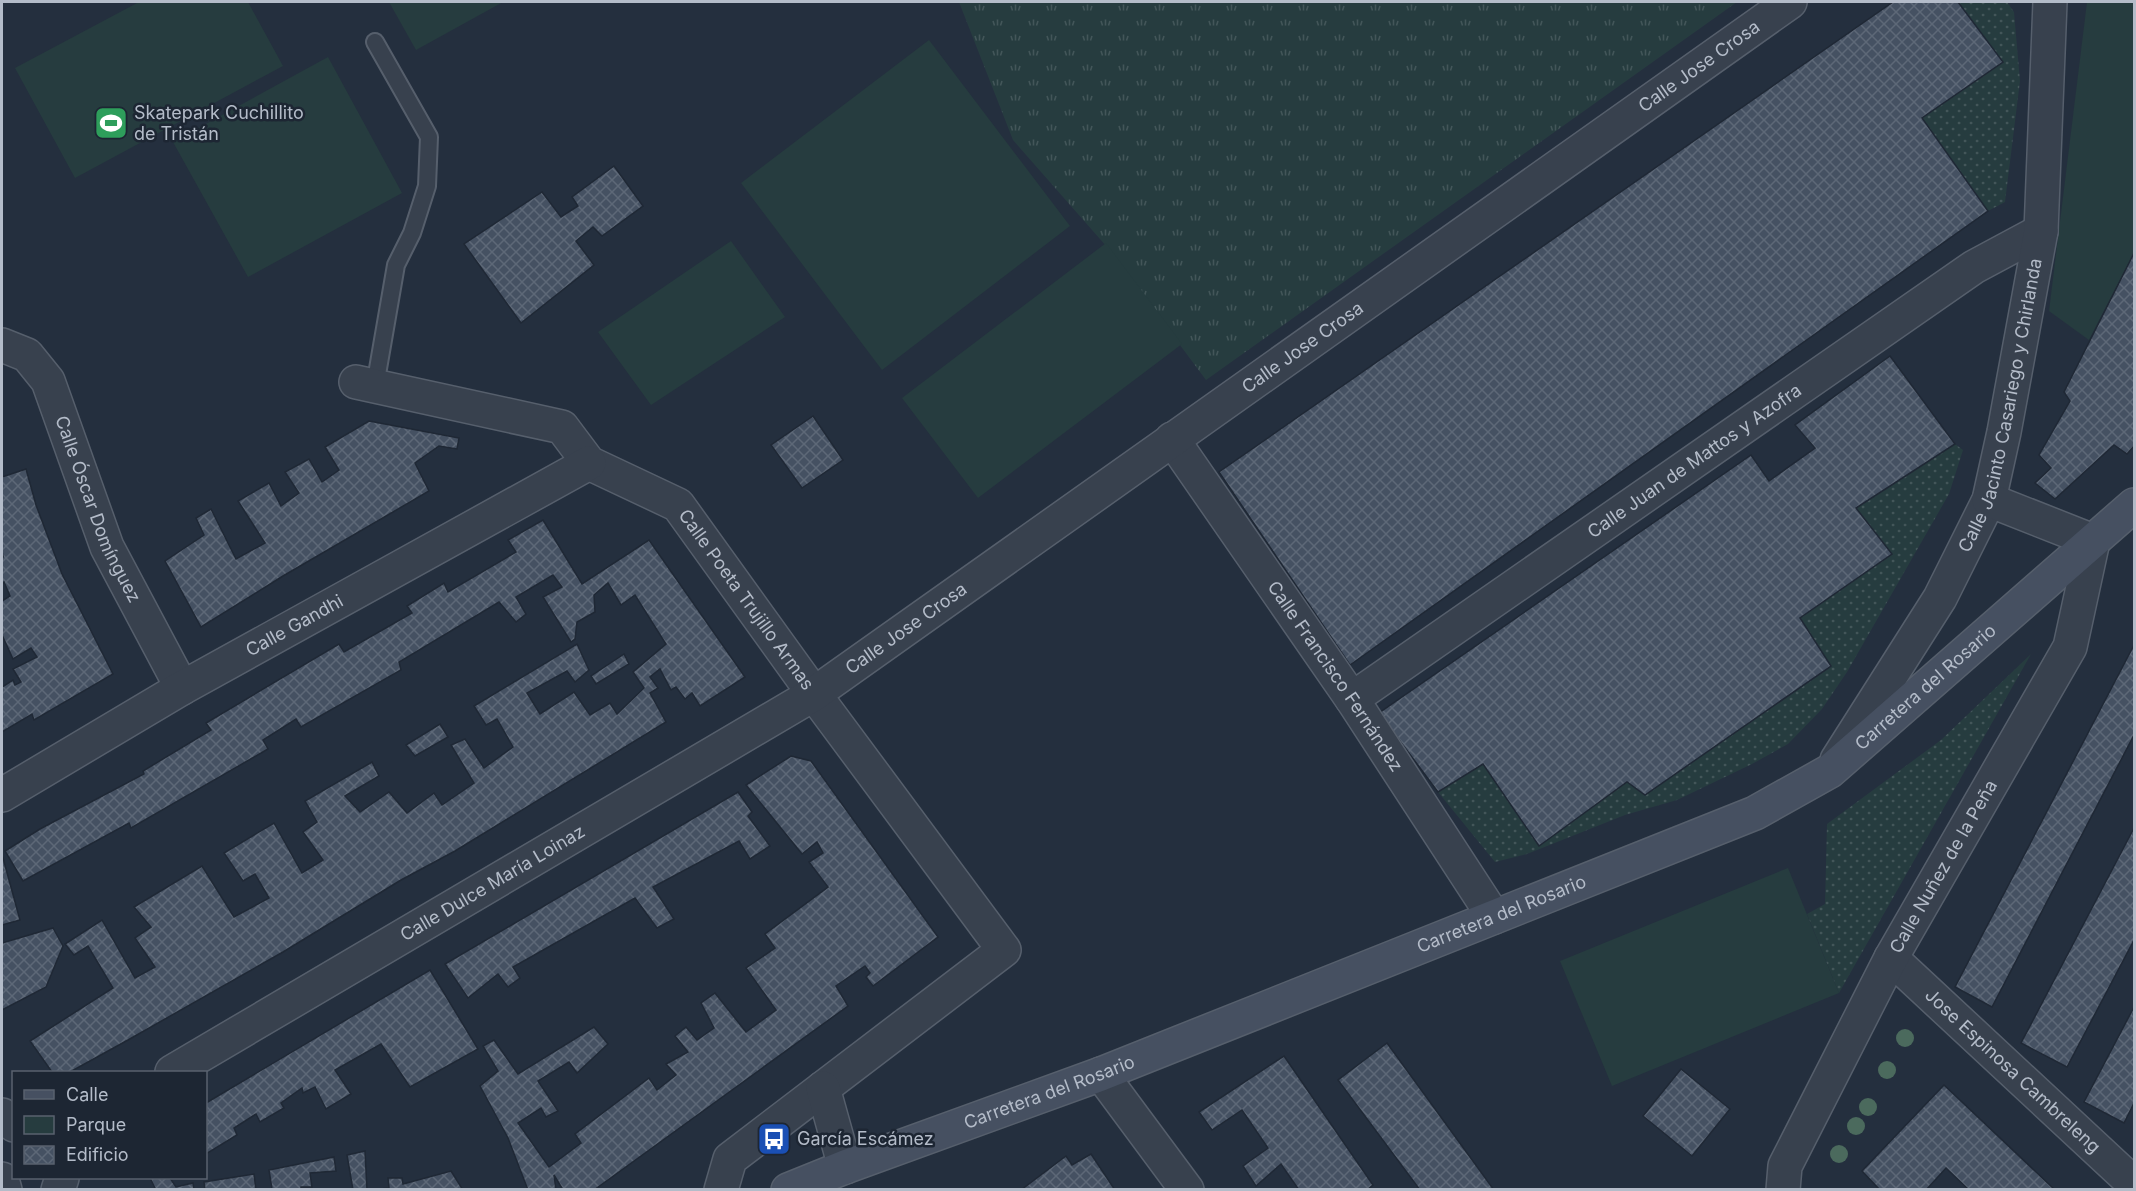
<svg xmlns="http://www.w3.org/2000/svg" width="2136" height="1191" font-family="Inter,sans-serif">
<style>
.grass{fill:url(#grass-tufts)}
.park{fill:#263c3f}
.garden{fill:url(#garden-dots)}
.building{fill:url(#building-cross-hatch);stroke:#1f2835;stroke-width:1.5}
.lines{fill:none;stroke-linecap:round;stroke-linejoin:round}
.lane-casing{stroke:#565f6c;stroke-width:20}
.street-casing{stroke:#565f6c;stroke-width:36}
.secondary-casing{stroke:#565f6c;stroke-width:36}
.lane{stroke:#38414e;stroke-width:16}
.street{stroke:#38414e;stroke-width:33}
.secondary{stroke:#465061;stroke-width:33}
.tree{fill:#4b6a5d}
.labels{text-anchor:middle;stroke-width:5;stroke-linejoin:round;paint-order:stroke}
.street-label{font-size:18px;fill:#b4bcc9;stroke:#1d2633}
.poi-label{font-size:18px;fill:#b4bcc9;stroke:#1d2633;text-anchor:start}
</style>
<defs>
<pattern id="grass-tufts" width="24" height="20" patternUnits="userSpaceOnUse" patternTransform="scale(1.5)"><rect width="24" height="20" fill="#263c3f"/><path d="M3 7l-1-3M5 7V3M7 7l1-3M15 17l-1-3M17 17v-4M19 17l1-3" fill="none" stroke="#435659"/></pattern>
<pattern id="garden-dots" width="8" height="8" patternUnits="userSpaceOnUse" patternTransform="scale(1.5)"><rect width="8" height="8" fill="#263c3f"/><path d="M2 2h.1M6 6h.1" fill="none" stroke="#435659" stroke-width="1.8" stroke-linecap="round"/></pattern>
<pattern id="building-cross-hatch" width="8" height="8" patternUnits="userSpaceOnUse" patternTransform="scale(1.5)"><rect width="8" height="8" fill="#455162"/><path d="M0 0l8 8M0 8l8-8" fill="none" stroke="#5d6877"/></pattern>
</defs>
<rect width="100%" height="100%" fill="#242f3e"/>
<polygon class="grass" points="959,2 1737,2 1206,380 1107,247 1013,140"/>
<g class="park">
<polygon points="139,2 248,2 283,66 75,178 15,68"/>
<polygon points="389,2 503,2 416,50"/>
<polygon points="2087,2 2134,2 2134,253 2089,340 2049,311"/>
<polygon points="929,40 1070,226 882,370 741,183"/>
<polygon points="328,57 402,193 248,277 173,142"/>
<polygon points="731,241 785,317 651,405 598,332"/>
<polygon points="1106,243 1182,344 978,498 902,398"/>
<polygon points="1788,868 1839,993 1612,1086 1560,961"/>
</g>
<g class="garden">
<polygon points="1958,2 2007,2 2014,12 2020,81 2005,202 1988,211 1922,118 2003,62"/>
<polygon points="1955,444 1963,450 1949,494 1847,672 1822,709 1788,744 1752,764 1677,800 1625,815 1527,854 1495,862 1438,792 1483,764 1539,846 1627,782 1645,795 1831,667 1800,618 1891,554 1856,508"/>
<polygon points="2031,654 1839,993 1807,914 1825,904 1827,824 1941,740"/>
</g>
<g class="building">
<polygon points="1893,2 1958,2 2003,62 1922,118 1988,211 1350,665 1219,472"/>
<polygon points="614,166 643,206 602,236 593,227 576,241 594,265 521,323 464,244 542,192 561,217 578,206 572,197"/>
<polygon points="2134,253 2134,446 2127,454 2114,445 2055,499 2035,483 2051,468 2039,455 2070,401 2064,392"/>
<polygon points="1890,356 1955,444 1856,508 1892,554 1800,618 1831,666 1645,795 1627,782 1539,846 1483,764 1438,792 1379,713 1751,455 1769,481 1815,448 1795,425"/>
<polygon points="813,416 843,460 802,488 771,445"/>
<polygon points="369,421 459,438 457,449 439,446 415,463 429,491 283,576 201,627 165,561 204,535 196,518 211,509 236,559 265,543 238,501 269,483 281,506 299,493 285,472 309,459 322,482 339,470 325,447"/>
<polygon points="26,469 36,505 62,574 113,674 34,720 32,714 2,732 2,687 13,680 15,685 21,682 13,669 37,657 31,648 13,659 2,635 2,601 10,596 4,582 2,584 2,558 3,557 2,551 2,477"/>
<polygon points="543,520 582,584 649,540 745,677 700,706 692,693 685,699 676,687 671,690 660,669 650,677 658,688 650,693 666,722 455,851 401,880 283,952 128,1040 70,1072 52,1072 30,1041 113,988 88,946 74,955 65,944 102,920 135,978 155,967 135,938 151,927 134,907 202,866 234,917 269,898 255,874 243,881 224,853 274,823 302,873 323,860 303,832 317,822 305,801 372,762 379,776 345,796 360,812 389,792 407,813 434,793 442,805 474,783 451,745 465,739 484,768 513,747 497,719 486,725 474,706 577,644 589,670 575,682 567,671 527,693 540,714 574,692 590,715 610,703 617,714 644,688 633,672 666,644 635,595 621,605 608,583 594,595 595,612 577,622 575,639 571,642 543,597 562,587 553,575 516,597 526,614 516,622 499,602 399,662 401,670 301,727 296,719 263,740 268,749 131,828 129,823 23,881 5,851 40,829 144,774 143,771 211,730 206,723 339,644 344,652 412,613 407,606 444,583 448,592 516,552 508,540"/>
<polygon points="2134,645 2134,735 1992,1007 1955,987"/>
<polygon points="624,654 629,664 596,684 591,676"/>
<polygon points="440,724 448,737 415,756 406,745"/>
<polygon points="791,756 811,761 938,937 873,986 866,977 870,973 865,966 836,986 848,1006 594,1190 563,1190 554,1175 556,1190 528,1190 508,1138 480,1086 498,1071 483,1046 494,1040 518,1074 594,1027 608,1044 577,1073 569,1062 538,1081 558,1111 546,1117 541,1108 518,1123 549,1167 581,1143 575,1134 649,1078 657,1090 676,1075 666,1064 688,1052 675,1036 686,1027 697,1040 714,1028 701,1003 715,993 746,1032 776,1010 746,968 775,948 765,934 828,887 809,862 823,853 817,842 802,854 746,785"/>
<polygon points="738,792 752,812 748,816 770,846 750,859 739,841 653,887 674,919 657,928 635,898 513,967 520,978 508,987 498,974 468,998 445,964"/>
<polygon points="2134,828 2134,940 2067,1067 2021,1043"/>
<polygon points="3,858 20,920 2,925 2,859"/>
<polygon points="53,928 63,946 46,987 2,1010 2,943"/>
<polygon points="430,970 478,1049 410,1087 381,1044 335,1070 351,1094 326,1109 315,1087 303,1093 302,1088 281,1103 284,1108 260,1122 256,1114 234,1128 237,1135 206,1154 206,1103"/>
<polygon points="2134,1007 2134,1103 2124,1123 2084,1102"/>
<polygon points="1387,1043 1494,1190 1420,1190 1338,1080"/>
<polygon points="1284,1056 1373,1185 1367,1190 1299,1190 1281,1164 1256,1186 1243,1166 1268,1148 1242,1110 1212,1130 1199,1112"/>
<polygon points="1681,1069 1730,1109 1692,1156 1643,1116"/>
<polygon points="1944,1085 2055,1190 1969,1190 1946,1168 1926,1190 1880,1190 1862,1171"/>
<polygon points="365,1151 367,1190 353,1190 347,1155"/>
<polygon points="1091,1154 1115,1190 1021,1190 1066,1156 1072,1165"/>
<polygon points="334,1157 336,1171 310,1173 312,1187 301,1187 301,1190 272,1189 269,1170"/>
<polygon points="451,1171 463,1190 372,1190 389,1188 388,1178 402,1178 403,1184"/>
<polygon points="254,1174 256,1190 205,1190 204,1182"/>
<polygon points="150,1178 170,1178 176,1187 193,1183 194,1190 156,1190"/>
</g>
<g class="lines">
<g class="lane-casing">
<polyline id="lane" points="375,42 429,137 427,186 412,233 396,265 375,386"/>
</g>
<g class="street-casing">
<g id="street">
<path id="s1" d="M 2,345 L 27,355 L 48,381 L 107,547 L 182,688"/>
<path id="s2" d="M 356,382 L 562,427 L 589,463 L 678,505 L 814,694 L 1004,950 L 730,1159 L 721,1190"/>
<path id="s3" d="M 1172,439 L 1352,699 L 1494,917"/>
<path id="s4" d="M 1352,699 L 1974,267 L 2041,231"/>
<path id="s5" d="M 1837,760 L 1940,598 L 1989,500 L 2004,432 L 2041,231 L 2050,2"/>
<path id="s6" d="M 2,795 L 182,688 L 589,463"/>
<path id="s7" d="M 1891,958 L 2134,1184"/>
<path id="s8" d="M 172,1072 L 814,694 L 1790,2"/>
<polyline points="1101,1074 1187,1190"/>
<polyline points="823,1088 845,1167"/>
<polyline points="2,1115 14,1125"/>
<polyline points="2,1179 5,1190"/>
<polyline points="58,1190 62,1178"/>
<path id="s9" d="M 1783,1190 L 1785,1166 L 1891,958 L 2070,647 L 2093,541 L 1989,500"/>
</g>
</g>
<g class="secondary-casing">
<g id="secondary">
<path id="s10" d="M 788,1190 L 845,1167 L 1101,1074 L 1755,813 L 1830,771 L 2134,505"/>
</g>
</g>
<use href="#lane" class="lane"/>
<use href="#street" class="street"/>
<use href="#secondary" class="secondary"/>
</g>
<g class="tree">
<circle cx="1905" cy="1038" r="9"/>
<circle cx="1887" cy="1070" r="9"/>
<circle cx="1868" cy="1107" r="9"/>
<circle cx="1856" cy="1126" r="9"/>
<circle cx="1839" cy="1154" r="9"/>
</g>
<defs>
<g id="stadium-square" transform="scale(1.725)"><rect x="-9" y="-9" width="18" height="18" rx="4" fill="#2e9e5b" stroke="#1d2633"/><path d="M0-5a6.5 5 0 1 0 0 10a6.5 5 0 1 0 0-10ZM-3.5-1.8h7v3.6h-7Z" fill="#fff"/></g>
<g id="bus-square" transform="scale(1.725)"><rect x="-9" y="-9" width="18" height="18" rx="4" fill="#1a4fb4" stroke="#1d2633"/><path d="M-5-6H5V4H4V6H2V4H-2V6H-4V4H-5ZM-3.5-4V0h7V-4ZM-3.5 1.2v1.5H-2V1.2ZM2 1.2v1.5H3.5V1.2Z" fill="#fff"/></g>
</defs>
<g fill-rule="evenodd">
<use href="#stadium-square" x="111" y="123"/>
<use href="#bus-square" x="774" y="1139"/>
</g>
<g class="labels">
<g class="street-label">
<text dy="6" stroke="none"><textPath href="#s8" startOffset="1830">Calle Jose Crosa</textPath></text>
<text dy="6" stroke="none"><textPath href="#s8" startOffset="1344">Calle Jose Crosa</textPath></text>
<text dy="6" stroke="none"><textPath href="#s5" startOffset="396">Calle Jacinto Casariego y Chirlanda</textPath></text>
<text dy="6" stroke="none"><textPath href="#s4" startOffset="417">Calle Juan de Mattos y Azofra</textPath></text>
<text dy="6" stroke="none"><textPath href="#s1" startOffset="198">Calle Óscar Domínguez</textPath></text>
<text dy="6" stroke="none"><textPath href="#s2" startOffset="471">Calle Poeta Trujillo Armas</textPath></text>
<text dy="6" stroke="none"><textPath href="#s6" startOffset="338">Calle Gandhi</textPath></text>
<text dy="6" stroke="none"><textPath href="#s8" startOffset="858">Calle Jose Crosa</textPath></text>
<text dy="6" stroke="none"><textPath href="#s3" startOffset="288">Calle Francisco Fernández</textPath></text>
<text dy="6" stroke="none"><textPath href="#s10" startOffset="1251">Carretera del Rosario</textPath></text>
<text dy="6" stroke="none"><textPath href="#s9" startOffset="363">Calle Nuñez de la Peña</textPath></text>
<text dy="6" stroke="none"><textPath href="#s8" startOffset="372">Calle Dulce María Loinaz</textPath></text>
<text dy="6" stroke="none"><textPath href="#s10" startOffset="765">Carretera del Rosario</textPath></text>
<text dy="6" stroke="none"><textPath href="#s7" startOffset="166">Jose Espinosa Cambreleng</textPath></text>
<text dy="6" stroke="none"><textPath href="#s10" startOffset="279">Carretera del Rosario</textPath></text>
</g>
<g class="poi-label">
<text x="134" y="119">Skatepark Cuchillito<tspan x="134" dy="21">de Tristán</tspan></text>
<text x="797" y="1145">García Escámez</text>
</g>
</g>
<rect width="2136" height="1191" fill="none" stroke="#b4bcc9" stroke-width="6"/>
<rect x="12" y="1071" width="195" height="108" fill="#1d2633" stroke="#59626f" stroke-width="1.5"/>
<rect x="24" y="1090" width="30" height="9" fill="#465061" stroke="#59626f" stroke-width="1.5"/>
<text x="66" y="1101" font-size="18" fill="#b4bcc9">Calle</text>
<rect x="24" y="1116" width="30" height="18" fill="#263c3f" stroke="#59626f" stroke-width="1.5"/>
<text x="66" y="1131" font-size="18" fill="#b4bcc9">Parque</text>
<rect x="24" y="1146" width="30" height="18" fill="url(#building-cross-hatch)" stroke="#59626f" stroke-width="1.5"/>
<text x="66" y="1161" font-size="18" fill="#b4bcc9">Edificio</text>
</svg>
